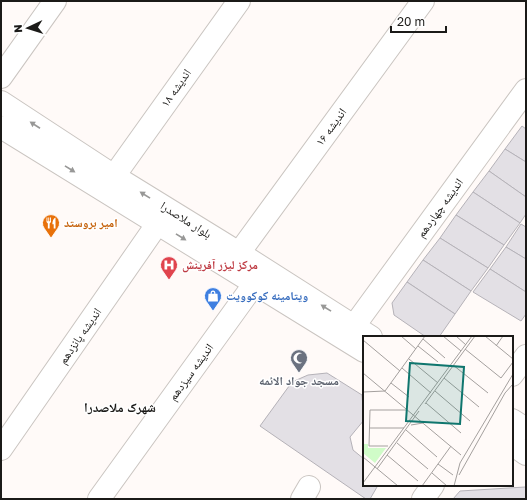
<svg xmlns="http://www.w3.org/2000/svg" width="527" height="500" font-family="'Golos Text','Noto Naskh Arabic',sans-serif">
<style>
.building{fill:#e3e0e5;stroke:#b5b2b8}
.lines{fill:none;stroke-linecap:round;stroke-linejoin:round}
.minor-casing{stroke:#cac5c1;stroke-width:24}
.minor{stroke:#fff;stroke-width:22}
.oneway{fill:#989897}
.labels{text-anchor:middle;stroke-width:3;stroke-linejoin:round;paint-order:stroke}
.street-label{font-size:12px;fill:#1b1a18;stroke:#fff}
.food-label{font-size:12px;font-weight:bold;fill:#c56008;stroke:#fff;text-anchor:start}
.health-label{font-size:12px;font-weight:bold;fill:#be3a42;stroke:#fff;text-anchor:start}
.shop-label{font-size:12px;font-weight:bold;fill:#366cbe;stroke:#fff;text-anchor:start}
.worship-label{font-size:12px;font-weight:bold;fill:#5b616d;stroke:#fff}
.neighbourhood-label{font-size:13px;font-weight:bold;fill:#1b1a18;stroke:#fff}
.inset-road{fill:none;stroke:#a4a09e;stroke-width:1}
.view{fill:#0f766e;fill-opacity:0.15;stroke:#0f766e;stroke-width:2}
.inset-edge{fill:none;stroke:#1b1a18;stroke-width:2}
</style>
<rect width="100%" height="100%" fill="#fffaf8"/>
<g class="building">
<polygon points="522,126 526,129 526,162 505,149"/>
<polygon points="505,149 526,162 526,197 489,171"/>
<polygon points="489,171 526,197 526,214 520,223 473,192"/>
<polygon points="473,192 520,223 504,245 456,215"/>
<polygon points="456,215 504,245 488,268 440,238"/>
<polygon points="521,224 526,227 526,259 506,247"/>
<polygon points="440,238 488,268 471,291 423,260"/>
<polygon points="506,247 526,259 526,292 490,269"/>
<polygon points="423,260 471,291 455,314 407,282"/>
<polygon points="490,269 526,292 526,314 521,321 473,292"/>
<polygon points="407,282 455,314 439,337 426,337 394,315 392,303"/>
<polygon points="327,373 362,395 364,420 350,437 353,450 364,459 364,485 377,485 377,487 370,499 366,499 260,426 292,382 308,375"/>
<polygon points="525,487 526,488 526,499 453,499 460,491"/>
</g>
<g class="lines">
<g class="minor-casing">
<g id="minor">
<polyline points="1,77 55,1"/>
<polyline points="1,102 114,176 239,253 371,337"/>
<polyline points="1,127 364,351"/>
<polyline points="114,176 239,1"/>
<polyline points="239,253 423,1"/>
<polyline points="354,326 526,90"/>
<polyline points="512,375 526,356"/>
<polyline points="512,420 526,429"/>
<polyline points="512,444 526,454"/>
<polyline points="1,449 158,223"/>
<polyline points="99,499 255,283"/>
<polyline points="302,499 309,487"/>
<polyline points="423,499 433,485"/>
</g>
</g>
<use href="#minor" class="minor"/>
</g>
<defs><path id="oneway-solid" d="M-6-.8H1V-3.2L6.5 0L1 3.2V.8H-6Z"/></defs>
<g class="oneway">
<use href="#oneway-solid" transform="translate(35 125) rotate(-147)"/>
<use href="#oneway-solid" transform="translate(70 169) rotate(32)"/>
<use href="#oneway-solid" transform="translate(145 195) rotate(-148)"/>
<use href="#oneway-solid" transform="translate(181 237) rotate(32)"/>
<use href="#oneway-solid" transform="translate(326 308) rotate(-148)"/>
</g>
<defs>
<g id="restaurant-pin" transform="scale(0.9)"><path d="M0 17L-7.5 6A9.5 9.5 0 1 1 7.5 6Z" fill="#e8710a" stroke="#fff"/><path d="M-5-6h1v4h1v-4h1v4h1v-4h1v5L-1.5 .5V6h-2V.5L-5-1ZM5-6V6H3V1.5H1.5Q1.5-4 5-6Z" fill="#fff"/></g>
<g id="hospital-pin" transform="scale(0.9)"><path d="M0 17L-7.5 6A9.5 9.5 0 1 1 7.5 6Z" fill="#e0444e" stroke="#fff"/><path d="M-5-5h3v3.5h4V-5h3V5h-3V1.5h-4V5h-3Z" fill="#fff"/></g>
<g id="shop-pin" transform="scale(0.9)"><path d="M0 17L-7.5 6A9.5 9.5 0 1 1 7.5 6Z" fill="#3f7fe0" stroke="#fff"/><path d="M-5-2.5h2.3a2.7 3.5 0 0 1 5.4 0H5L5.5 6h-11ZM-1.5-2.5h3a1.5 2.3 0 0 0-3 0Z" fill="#fff"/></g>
<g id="mosque-pin" transform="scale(0.9)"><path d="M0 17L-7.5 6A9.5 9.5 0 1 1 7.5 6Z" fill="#6b7280" stroke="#fff"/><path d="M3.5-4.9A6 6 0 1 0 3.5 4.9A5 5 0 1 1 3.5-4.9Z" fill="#fff"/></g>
</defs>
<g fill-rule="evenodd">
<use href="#restaurant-pin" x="51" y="223"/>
<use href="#hospital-pin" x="169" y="265"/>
<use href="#shop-pin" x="213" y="296"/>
<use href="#mosque-pin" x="299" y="358"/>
</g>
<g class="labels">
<g class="street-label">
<text transform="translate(176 88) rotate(-55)" y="4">اندیشه ۱۸</text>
<text transform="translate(331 127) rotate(-54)" y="4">اندیشه ۱۶</text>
<text transform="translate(440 208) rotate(-54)" y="4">اندیشه چهاردهم</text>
<text transform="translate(186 220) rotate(32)" y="4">بلوار ملاصدرا</text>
<text transform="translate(80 336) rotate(-55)" y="4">اندیشه پانزدهم</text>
<text transform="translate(191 372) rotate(-54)" y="4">اندیشه سیزدهم</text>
</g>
<g class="food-label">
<text x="64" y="227">امیر بروستد</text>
</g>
<g class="health-label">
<text x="182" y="269">مرکز لیزر آفرینش</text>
</g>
<g class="shop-label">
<text x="226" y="300">ویتامینه کوکوویت</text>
</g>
<g class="worship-label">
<text x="299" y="385">مسجد جواد الائمه</text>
</g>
<g class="neighbourhood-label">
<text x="120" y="412">شهرک ملاصدرا</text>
</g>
</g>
<g transform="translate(363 336)">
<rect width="150" height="150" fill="#fffaf8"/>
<path d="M 0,108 L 5,108 L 5,112 L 23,112 L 12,127 L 0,117 Z" fill="#d0fcc8"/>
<path class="inset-road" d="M 38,0 L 53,13M 80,0 L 98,15M 93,0 L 103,9M 122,0 L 150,23M 60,3 L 82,22M 0,4 L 37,35M 55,10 L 75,26M 133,10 L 140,0M 102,13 L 138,42 L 150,26M 46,23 L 75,47M 90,29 L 125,57M 39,32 L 68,57M 0,37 L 98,119M 81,42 L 116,71M 28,47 L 46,61M 72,55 L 107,85M 0,56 L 22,55 L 62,0M 63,67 L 98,97M 62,68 L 112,0M 48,89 L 60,87M 6,92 L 41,92M 43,94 L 74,121M 34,107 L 65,133M 25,110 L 6,110 L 7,74 L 44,74M 24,119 L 55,145M 0,121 L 35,150M 75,128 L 90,139M 14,133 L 56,75M 69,137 L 84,150M 96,139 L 142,57 L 150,48M 0,147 L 109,0M 59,150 L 88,110M 91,150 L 97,127 L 150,38"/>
<path class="view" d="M 47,27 L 101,31 L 97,88 L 43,85 Z"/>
<rect width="150" height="150" class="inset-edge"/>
</g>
<rect width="527" height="500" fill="none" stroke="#1b1a18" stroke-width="4"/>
<g transform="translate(28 28) rotate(266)" stroke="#ffffff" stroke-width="3" paint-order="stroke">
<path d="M0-3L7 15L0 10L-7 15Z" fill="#1b1a18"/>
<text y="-6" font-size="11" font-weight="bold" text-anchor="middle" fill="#1b1a18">N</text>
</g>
<path d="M391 26v6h55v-6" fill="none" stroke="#1b1a18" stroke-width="2"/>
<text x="397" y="26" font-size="12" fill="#1b1a18" stroke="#ffffff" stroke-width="3" paint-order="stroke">20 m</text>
</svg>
